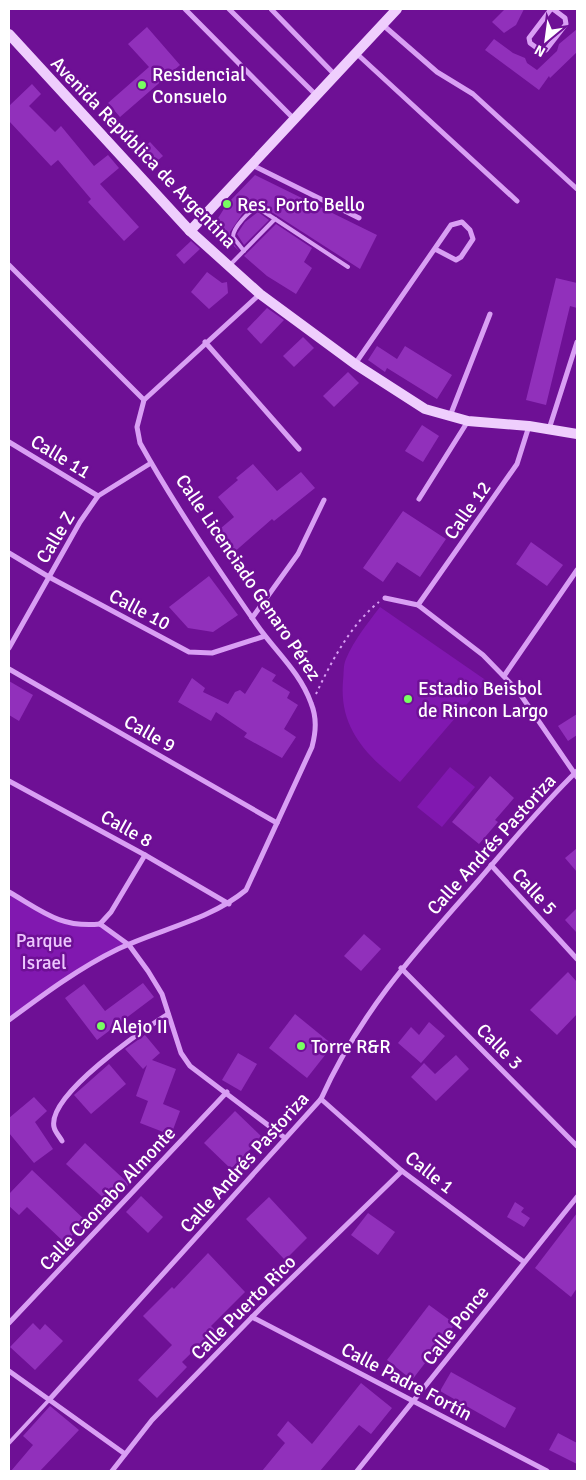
<svg xmlns="http://www.w3.org/2000/svg" width="586" height="1480" font-family="Signika,sans-serif">
<style>
.green{fill:#8118b0}
.building{fill:#9130bb}
.lines{fill:none;stroke-linecap:round;stroke-linejoin:round}
.path{stroke:#d99ff4;stroke-width:2;stroke-dasharray:2.5 4;stroke-linecap:butt}
.service{stroke:#d99ff4;stroke-width:4}
.minor{stroke:#d99ff4;stroke-width:5}
.secondary{stroke:#efcefd;stroke-width:10}
.poi-dot{fill:#78ff61;stroke:#6e1095;stroke-width:2}
.labels{text-anchor:middle;stroke-width:5;stroke-linejoin:round;paint-order:stroke}
.poi-label{font-size:19px;fill:#fff;stroke:#6e1095;text-anchor:start}
.street-label{font-size:19px;fill:#fff;stroke:#6e1095}
.park-label{font-size:19px;fill:#edc7fe;stroke:#6e1095}
</style>
<rect width="100%" height="100%" fill="#6e1095"/>
<g class="green">
<path d="M 380,607 L 487,681 L 400,782 C 366,755 339,728 343,681 C 344,674 343,665 346,659 C 354,640 367,624 380,607 Z"/>
<polygon points="450,767 475,787 442,827 417,807"/>
<polygon points="9,892 59,921 100,924 129,945 66,978 9,1020"/>
</g>
<g class="building">
<polygon points="505,9 524,9 516,25 504,33 492,22"/>
<polygon points="147,27 180,65 120,117 108,103 149,67 128,44"/>
<polygon points="577,29 577,52 550,78 549,76 539,90 485,50 494,39 513,53 525,58 527,63 537,70 557,51 559,44"/>
<polygon points="32,84 41,94 29,106 55,132 61,126 94,166 108,155 119,168 100,184 139,227 124,241 88,202 91,199 58,160 51,166 9,121 9,106"/>
<polygon points="150,142 163,156 149,168 137,154"/>
<polygon points="255,175 377,235 360,269 259,204 243,213 230,232 229,238 239,251 213,226 227,204"/>
<polygon points="258,212 269,220 244,245 237,234 245,222"/>
<polygon points="276,224 312,248 304,262 312,268 296,294 267,276 244,256"/>
<polygon points="191,241 200,249 184,264 176,255"/>
<polygon points="207,272 222,283 227,282 228,293 209,309 191,292"/>
<polygon points="556,278 577,283 577,308 570,306 546,405 526,400"/>
<polygon points="267,308 284,320 261,344 247,329"/>
<polygon points="303,337 314,348 294,367 283,356"/>
<polygon points="377,346 397,359 405,346 452,375 437,399 387,368 385,372 368,360"/>
<polygon points="348,372 359,383 334,407 323,396"/>
<polygon points="422,425 439,436 423,462 405,451"/>
<polygon points="253,464 277,491 301,472 315,488 274,521 272,519 232,554 214,534 234,517 218,497 238,480 236,478"/>
<polygon points="403,511 446,539 420,577 397,562 383,582 363,568"/>
<polygon points="531,542 563,565 547,586 516,564"/>
<polygon points="209,576 238,615 213,632 188,628 169,607"/>
<polygon points="262,667 276,675 272,681 290,692 287,698 298,705 284,729 296,737 282,758 244,737 247,733 216,712 211,721 178,702 192,678 205,688 203,692 228,704 235,692 240,690 245,694"/>
<polygon points="9,681 33,695 19,721 9,715"/>
<polygon points="577,714 577,735 568,741 558,726"/>
<polygon points="490,776 514,798 495,820 498,822 479,844 452,822"/>
<polygon points="577,848 577,872 565,858"/>
<polygon points="577,908 577,933 565,920"/>
<polygon points="364,934 381,949 361,971 344,956"/>
<polygon points="568,972 577,982 577,1014 557,1035 530,1010"/>
<polygon points="143,983 154,997 97,1040 65,998 84,984 105,1011"/>
<polygon points="295,1014 333,1045 307,1078 269,1048"/>
<polygon points="429,1022 445,1036 421,1063 398,1043 411,1027 419,1035"/>
<polygon points="145,1035 160,1053 152,1060 176,1069 163,1104 180,1111 171,1135 140,1123 148,1101 136,1096 147,1065 143,1069 125,1049"/>
<polygon points="238,1053 257,1064 241,1091 222,1080"/>
<polygon points="456,1055 469,1069 436,1101 411,1077 424,1063 435,1074"/>
<polygon points="109,1064 126,1084 91,1114 74,1095"/>
<polygon points="34,1097 47,1111 35,1122 53,1149 34,1163 9,1133 9,1118"/>
<polygon points="235,1111 262,1137 231,1169 204,1143"/>
<polygon points="85,1143 129,1184 110,1204 66,1164"/>
<polygon points="32,1170 86,1221 65,1243 27,1207 19,1215 9,1206 9,1194"/>
<polygon points="141,1196 163,1217 148,1233 126,1212"/>
<polygon points="269,1197 307,1238 285,1260 246,1219"/>
<polygon points="515,1202 524,1208 521,1212 530,1218 524,1227 507,1217"/>
<polygon points="368,1213 395,1232 378,1255 351,1235"/>
<polygon points="577,1213 577,1288 571,1297 535,1268"/>
<polygon points="208,1253 245,1292 211,1326 215,1330 182,1362 187,1367 157,1398 138,1380 172,1345 143,1316 172,1287 174,1289"/>
<polygon points="429,1305 455,1324 412,1380 387,1360"/>
<polygon points="33,1323 40,1330 45,1324 63,1341 35,1370 10,1347"/>
<polygon points="451,1372 516,1408 505,1428 440,1391"/>
<polygon points="361,1383 392,1408 371,1434 359,1425 320,1471 262,1471 285,1443 277,1435 288,1421 312,1444"/>
<polygon points="50,1406 79,1430 40,1471 11,1471 33,1445 23,1436"/>
<polygon points="558,1433 577,1443 577,1464 549,1450"/>
</g>
<g class="lines">
<path class="path" d="M 316,694 C 331,662 351,624 379,602"/>
<g class="service">
<path d="M 244,251 L 233,237 C 233,228 249,210 258,208 L 275,219"/>
<polyline points="229,266 275,219 348,267"/>
<polyline points="9,1443 49,1400"/>
</g>
<g class="minor">
<polyline points="185,9 294,119"/>
<polyline points="229,9 316,95"/>
<polyline points="271,9 335,75"/>
<polyline points="551,9 529,38 530,43 541,51 546,50 566,24 565,18 553,9"/>
<polyline points="383,25 437,72 473,94 577,189"/>
<polyline points="356,53 517,201"/>
<polyline points="252,165 359,218"/>
<polyline points="9,265 144,400"/>
<polyline points="205,342 299,449"/>
<polyline points="355,364 451,225 462,222 470,230 473,239 461,257 456,260 435,249"/>
<polyline points="450,416 490,314"/>
<polyline points="549,429 577,342"/>
<polyline points="9,442 98,496"/>
<polyline points="419,499 468,421"/>
<polyline points="9,553 49,577 189,652 212,653 265,636"/>
<polyline points="385,598 418,605 483,655 518,691 577,777"/>
<polyline points="418,605 517,464 529,426"/>
<polyline points="252,618 298,554 324,500"/>
<polyline points="9,648 80,522 98,496 151,463"/>
<polyline points="9,669 277,823"/>
<polyline points="504,676 577,570"/>
<polyline points="9,781 145,855 229,904"/>
<polyline points="491,865 577,959"/>
<path d="M 9,892 C 42,911 60,928 100,924"/>
<polyline points="100,924 129,945 148,971 162,994 181,1053 190,1066 285,1138"/>
<polyline points="100,924 111,912 145,855"/>
<polyline points="401,968 577,1146"/>
<path d="M 9,1020 C 44,994 79,968 118,949 C 160,929 210,920 246,890 L 312,747 C 316,731 317,718 311,703 C 300,672 275,651 257,625 C 216,566 175,506 140,443 L 137,427 L 144,400 L 260,294"/>
<polyline points="321,1099 402,1171 524,1262"/>
<path d="M 62,1141 C 60,1137 55,1132 54,1127 C 47,1095 143,1030 168,1014"/>
<polyline points="252,1317 547,1471"/>
<polyline points="9,1323 227,1092"/>
<polyline points="9,1371 125,1454"/>
<path d="M 49,1400 L 321,1099 C 360,1012 416,951 478,881 C 510,844 542,805 577,771"/>
<polyline points="112,1471 152,1420 263,1306 402,1171"/>
<polyline points="357,1471 577,1197"/>
</g>
<g class="secondary">
<polyline points="9,34 190,231 260,294 355,364 425,409 468,421 529,426 577,434"/>
<polyline points="190,231 397,9"/>
</g>
</g>
<g class="poi-dot">
<circle cx="142" cy="85" r="5"/>
<circle cx="227" cy="204" r="5"/>
<circle cx="408" cy="699" r="5"/>
<circle cx="101" cy="1026" r="5"/>
<circle cx="301" cy="1046" r="5"/>
</g>
<g class="labels">
<g class="poi-label">
<text x="152" y="81">Residencial<tspan x="152" dy="22">Consuelo</tspan></text>
<text x="237" y="211">Res. Porto Bello</text>
<text x="418" y="695">Estadio Beisbol<tspan x="418" dy="22">de Rincon Largo</tspan></text>
<text x="111" y="1033">Alejo II</text>
<text x="311" y="1053">Torre R&amp;R</text>
</g>
<g class="street-label">
<text transform="translate(144 152) rotate(46)" y="7">Avenida República de Argentina</text>
<text transform="translate(61 456) rotate(31)" y="7">Calle 11</text>
<text transform="translate(467 510) rotate(-55)" y="7">Calle 12</text>
<text transform="translate(55 537) rotate(-59)" y="7">Calle Z</text>
<text transform="translate(249 577) rotate(56)" y="7">Calle Licenciado Genaro Pérez</text>
<text transform="translate(140 609) rotate(28)" y="7">Calle 10</text>
<text transform="translate(150 733) rotate(30)" y="7">Calle 9</text>
<text transform="translate(127 828) rotate(29)" y="7">Calle 8</text>
<text transform="translate(491 844) rotate(-48)" y="7">Calle Andrés Pastoriza</text>
<text transform="translate(535 891) rotate(47)" y="7">Calle 5</text>
<text transform="translate(500 1046) rotate(45)" y="7">Calle 3</text>
<text transform="translate(244 1162) rotate(-48)" y="7">Calle Andrés Pastoriza</text>
<text transform="translate(430 1172) rotate(38)" y="7">Calle 1</text>
<text transform="translate(107 1198) rotate(-47)" y="7">Calle Caonabo Almonte</text>
<text transform="translate(243 1307) rotate(-45)" y="7">Calle Puerto Rico</text>
<text transform="translate(455 1325) rotate(-52)" y="7">Calle Ponce</text>
<text transform="translate(407 1381) rotate(28)" y="7">Calle Padre Fortín</text>
</g>
<g class="park-label">
<text x="44" y="947">Parque<tspan x="44" dy="22">Israel</tspan></text>
</g>
</g>
<rect width="586" height="1480" fill="none" stroke="#ffffff" stroke-width="20"/>
<g transform="translate(546 40) rotate(209)" stroke="#6e1095" stroke-width="4" paint-order="stroke">
<path d="M0-4L9 19L0 12L-9 19Z" fill="#ffffff"/>
<text y="-8" font-size="14" font-weight="bold" text-anchor="middle" fill="#ffffff">N</text>
</g>
</svg>
